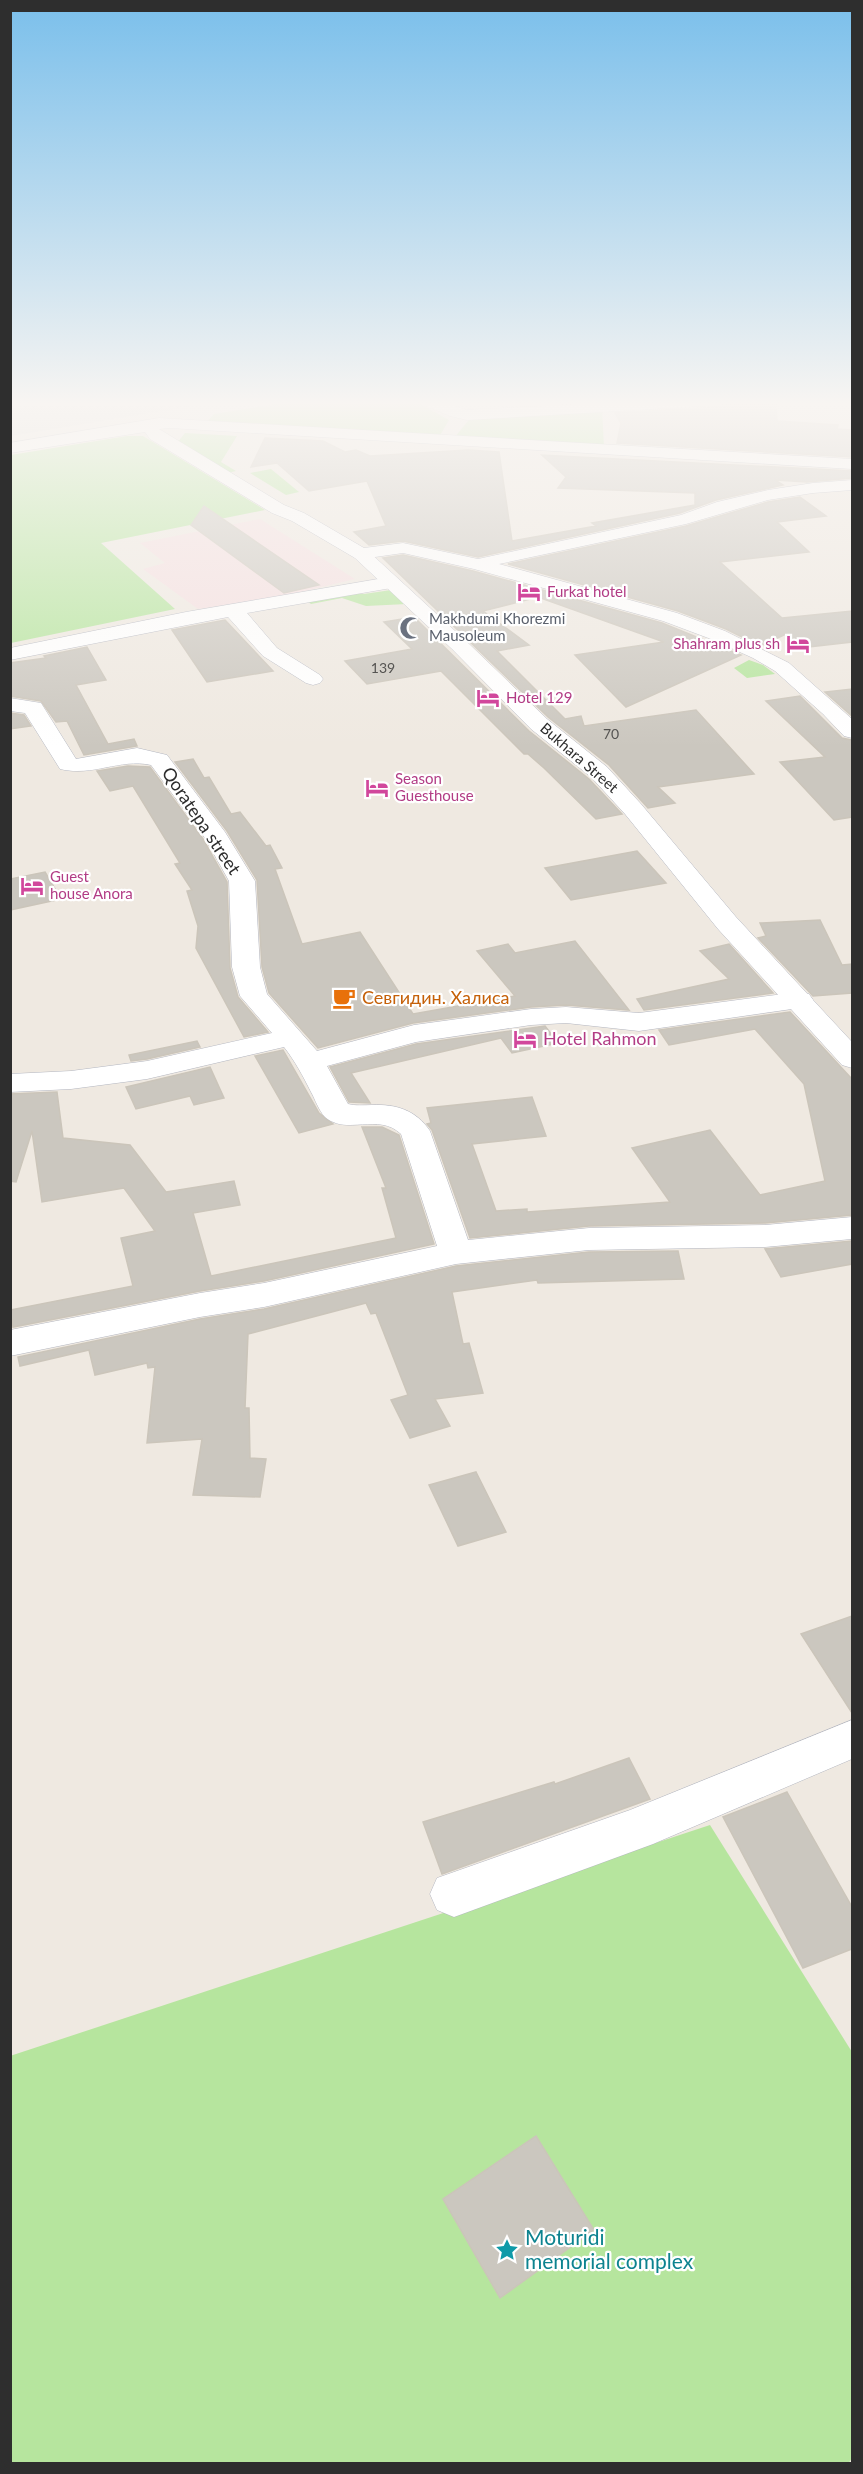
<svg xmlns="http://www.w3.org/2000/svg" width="863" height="2474" font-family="Lato,sans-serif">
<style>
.medical{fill:#f5dfe0}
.green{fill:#b6e59e}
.plaza{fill:#dfdcd8}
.building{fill:#cbc7bf;stroke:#cbc5ba;stroke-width:1.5}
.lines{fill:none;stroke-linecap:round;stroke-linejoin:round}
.street-casing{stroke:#b4b7c1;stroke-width:1}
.secondary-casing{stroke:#b4b7c1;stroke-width:1}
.street{fill:#fff;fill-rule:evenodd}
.secondary{fill:#fff;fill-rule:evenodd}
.labels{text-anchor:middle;stroke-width:4.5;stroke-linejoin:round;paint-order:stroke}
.far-number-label{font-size:14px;fill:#555452}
.far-hotel-label{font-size:15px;fill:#b23c85;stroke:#fff;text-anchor:start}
.far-worship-label{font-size:15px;fill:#5b616d;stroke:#fff;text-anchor:start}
.far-street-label{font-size:15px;fill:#2e2e2e;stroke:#fff}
.street-label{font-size:18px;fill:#2e2e2e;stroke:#fff}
.food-label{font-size:18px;fill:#c56008;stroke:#fff;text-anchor:start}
.hotel-label{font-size:18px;fill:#b23c85;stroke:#fff;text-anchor:start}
.near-culture-label{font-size:21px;fill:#0d838f;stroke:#fff;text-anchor:start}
</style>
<rect width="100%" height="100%" fill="#efe9e1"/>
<polygon class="medical" points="260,519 355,579 280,597 198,609 143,569 165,563 140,543"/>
<g class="green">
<polygon points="295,401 415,401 449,420 439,437 206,423 214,414"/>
<polygon points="602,407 604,447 454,438 473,415"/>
<polygon points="185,433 237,436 221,462 236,471 227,473 177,443"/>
<polygon points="127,436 143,436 265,510 101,543 175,609 11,643 11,455"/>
<polygon points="271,469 299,492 286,495 250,473"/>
<polygon points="391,590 407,604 366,606 342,598 311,604 306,600 354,592 364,594"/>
<polygon points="749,660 763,665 775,674 747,678 734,668"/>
<polygon points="710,1825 852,2052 852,2458 848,2464 11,2463 10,2056"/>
</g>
<polygon class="plaza" points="11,401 223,401 11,436"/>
<g class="building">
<polygon points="728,401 776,401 777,421 838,425 837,429 852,430 852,457 617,443 621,423 615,413 719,407"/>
<polygon points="265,438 323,441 345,452 356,450 370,456 468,450 499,452 512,541 596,526 592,523 695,505 695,493 558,488 566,477 542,455 852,471 852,478 807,482 775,480 783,485 716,500 680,513 478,557 403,541 369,545 354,532 386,526 367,481 309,491 277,463 251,467"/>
<polygon points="800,497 826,516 777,522 809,552 720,562 782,618 852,611 852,642 800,648 786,634 760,646 726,629 678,611 508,564 686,526 768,502"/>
<polygon points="204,506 319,585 284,593 191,525"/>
<polygon points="403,555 473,571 662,623 741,655 626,707 575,655 664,642 538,597 483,611 529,645 497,651 565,719 581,716 584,726 696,710 754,774 658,787 675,803 648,808 609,765 548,717 383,558"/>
<polygon points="414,617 529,731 589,779 622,814 596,819 544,768 528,754 524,754 441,671 367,684 345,661 412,649 384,622"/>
<polygon points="225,620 273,671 207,682 172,630"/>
<polygon points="87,647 106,680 76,685 108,744 134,739 137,746 84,755 67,721 56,722 41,701 10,696 10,663 46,658 44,656"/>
<polygon points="852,689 852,716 825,692"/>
<polygon points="800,696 842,738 852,740 852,817 834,820 780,762 825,757 766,701"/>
<polygon points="10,713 24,715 31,726 10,729"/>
<polygon points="193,759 204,778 209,777 231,814 240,812 266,846 270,845 282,868 275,869 302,944 360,932 413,1014 515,996 477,951 508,944 515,953 575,941 629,1010 566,1005 531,1007 413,1023 318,1048 269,993 262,967 257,880 227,831 175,762"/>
<polygon points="128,766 150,767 203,839 227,882 230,968 238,997 268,1032 244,1037 196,948 198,926 187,891 192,890 175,864 180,863 133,786 110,791 97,771"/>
<polygon points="637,851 666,883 571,900 545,868"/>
<polygon points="45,872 61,899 10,910 10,879"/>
<polygon points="820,920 842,965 852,964 852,993 813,996 758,938 766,936 760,923"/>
<polygon points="729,944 773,993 644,1010 637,999 729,979 700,951"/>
<polygon points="790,1012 852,1079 852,1215 765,1223 589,1226 470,1238 432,1130 427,1124 431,1123 427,1108 532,1097 546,1136 472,1144 496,1211 527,1209 527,1212 670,1202 632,1148 710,1130 760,1195 825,1181 804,1084 755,1029 669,1045 659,1030"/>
<polygon points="545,1026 558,1043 512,1053 501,1038 351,1073 370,1103 349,1102 330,1067 416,1044"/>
<polygon points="197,1041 200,1047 147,1059 131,1061 129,1055"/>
<polygon points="283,1050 319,1113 333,1124 299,1133 255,1056"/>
<polygon points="210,1067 224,1098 194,1105 190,1096 136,1109 126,1087"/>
<polygon points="57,1092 63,1138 130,1145 166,1192 234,1181 240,1205 193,1213 211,1276 396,1238 382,1188 386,1188 362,1127 382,1127 399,1135 434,1244 264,1281 200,1291 13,1327 10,1310 133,1286 121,1238 155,1231 124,1188 42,1202 32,1131 16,1182 10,1181 10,1094"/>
<polygon points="852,1241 852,1264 781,1277 765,1249"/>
<polygon points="678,1251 684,1279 538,1283 537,1280 452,1292 463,1344 469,1343 483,1393 435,1399 450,1426 410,1438 391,1400 408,1395 376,1313 371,1314 366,1303 248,1334 245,1408 249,1408 250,1458 266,1459 260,1497 193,1495 202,1439 147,1443 155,1367 148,1368 147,1363 95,1375 89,1350 20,1366 18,1357 200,1319 264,1309 456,1266 589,1252"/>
<polygon points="476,1472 506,1532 458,1546 429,1485"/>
<polygon points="852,1616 852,1713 801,1634"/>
<polygon points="629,1758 650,1799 442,1874 423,1822 554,1782 555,1784"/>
<polygon points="787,1792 852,1907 852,1949 803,1968 723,1817"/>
<polygon points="536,2136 594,2230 500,2298 443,2199"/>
</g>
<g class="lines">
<g class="street-casing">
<g id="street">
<polygon points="420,401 439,401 467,410 641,401 726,401 719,405 467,420 450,416 422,404"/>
<polygon points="159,418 852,459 852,469 170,428 159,429 284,505 304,513 364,548 403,543 478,559 681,515 717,502 768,490 813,483 852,480 852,490 813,493 768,500 686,524 499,564 677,613 725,631 789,663 852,719 852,738 844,736 823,714 775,671 753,658 711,639 663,621 474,569 403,553 361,559 355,558 292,521 272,513 150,439 145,432 10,453 10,443"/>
<polygon points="390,577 397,579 399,583 397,587 247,613 277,648 320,675 323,679 320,683 313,685 306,683 263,656 228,617 10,660 10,648 186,612"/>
<path d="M 10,698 L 41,703 L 76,759 L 137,748 L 167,755 L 225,832 L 255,881 L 260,967 L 267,994 L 317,1051 L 414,1025 L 531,1009 L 566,1007 L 639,1013 L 799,992 L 809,994 L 813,1000 L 809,1006 L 799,1008 L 639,1031 L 566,1023 L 531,1025 L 416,1042 L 327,1066 L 348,1104 C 355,1106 364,1105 372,1105 C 396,1104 416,1110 430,1131 L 468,1240 L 589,1228 L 765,1225 L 852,1217 L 852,1239 L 765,1247 L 589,1250 L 456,1264 L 264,1307 L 200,1317 L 10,1356 L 10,1330 L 200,1293 L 264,1283 L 437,1246 L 401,1134 C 378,1112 347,1136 325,1117 C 319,1111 315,1099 311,1092 C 303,1076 295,1061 284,1047 L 147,1079 L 71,1089 L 10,1092 L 10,1074 L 71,1071 L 147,1061 L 272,1033 L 240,996 L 232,967 L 229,881 L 205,838 L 151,765 C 119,758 93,777 60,769 L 25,713 L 10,711 Z"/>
<polygon points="852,1720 852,1759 653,1844 454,1917 437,1910 430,1894 437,1878 630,1810"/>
</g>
</g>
<g class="secondary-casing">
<polygon id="secondary" points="361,549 367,550 466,641 547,719 607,767 641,804 736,917 852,1042 852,1068 842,1065 718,929 625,814 591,777 531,729 452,649 355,558 352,554 355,550"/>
</g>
<use href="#street" class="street"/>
<use href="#secondary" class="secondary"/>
</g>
<linearGradient id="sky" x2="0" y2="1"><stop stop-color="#7abfeb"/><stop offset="0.54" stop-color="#f8f5f2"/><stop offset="1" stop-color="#f8f5f2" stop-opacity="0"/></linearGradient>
<rect width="863" height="747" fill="url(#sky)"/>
<defs>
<g id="hotel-bare" transform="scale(1.8)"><path d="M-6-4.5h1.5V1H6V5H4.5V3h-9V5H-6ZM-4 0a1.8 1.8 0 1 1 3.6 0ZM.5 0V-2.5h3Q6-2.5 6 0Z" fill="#d1479c" stroke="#fff" stroke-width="2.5" paint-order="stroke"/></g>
<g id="mosque-bare" transform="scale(1.8)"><path d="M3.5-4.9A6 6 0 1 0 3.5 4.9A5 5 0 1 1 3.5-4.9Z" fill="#6b7280" stroke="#fff" stroke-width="2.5" paint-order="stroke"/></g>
<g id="cafe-bare" transform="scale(1.8)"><path d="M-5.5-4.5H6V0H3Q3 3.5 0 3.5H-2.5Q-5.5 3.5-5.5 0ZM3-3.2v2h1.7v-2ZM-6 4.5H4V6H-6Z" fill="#e8710a" stroke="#fff" stroke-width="2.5" paint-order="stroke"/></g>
<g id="sight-bare" transform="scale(1.8)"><path d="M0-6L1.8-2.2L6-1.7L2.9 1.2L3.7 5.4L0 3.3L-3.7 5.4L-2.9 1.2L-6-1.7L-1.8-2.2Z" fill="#0f9aa8" stroke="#fff" stroke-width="2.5" paint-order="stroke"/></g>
</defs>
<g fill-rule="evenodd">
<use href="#hotel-bare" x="529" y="592"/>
<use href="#mosque-bare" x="411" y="628"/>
<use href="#hotel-bare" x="798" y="644"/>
<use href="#hotel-bare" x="488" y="698"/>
<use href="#hotel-bare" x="377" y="788"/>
<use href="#hotel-bare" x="32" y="886"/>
<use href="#cafe-bare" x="344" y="998"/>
<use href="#hotel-bare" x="525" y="1039"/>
<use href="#sight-bare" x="507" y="2250"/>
</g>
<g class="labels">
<g class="far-number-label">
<text x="383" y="673">139</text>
<text x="611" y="739">70</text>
</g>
<g class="far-hotel-label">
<text x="547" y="597">Furkat hotel</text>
<text x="780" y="649" text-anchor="end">Shahram plus sh</text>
<text x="506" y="703">Hotel 129</text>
<text x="395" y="784">Season<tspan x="395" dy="17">Guesthouse</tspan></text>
<text x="50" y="882">Guest<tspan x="50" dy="17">house Anora</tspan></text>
</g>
<g class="far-worship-label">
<text x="429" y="624">Makhdumi Khorezmi<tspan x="429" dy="17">Mausoleum</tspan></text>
</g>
<g class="far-street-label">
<text transform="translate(579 758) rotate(41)" y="5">Bukhara Street</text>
</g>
<g class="street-label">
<text transform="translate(201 821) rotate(56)" y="6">Qoratepa street</text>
</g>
<g class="food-label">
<text x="362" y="1004">Севгидин. Халиса</text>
</g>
<g class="hotel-label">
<text x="543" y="1045">Hotel Rahmon</text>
</g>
<g class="near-culture-label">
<text x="525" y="2245">Moturidi<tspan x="525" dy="24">memorial complex</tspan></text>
</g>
</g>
<rect width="863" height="2474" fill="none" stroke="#2e2e2e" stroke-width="24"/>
</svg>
